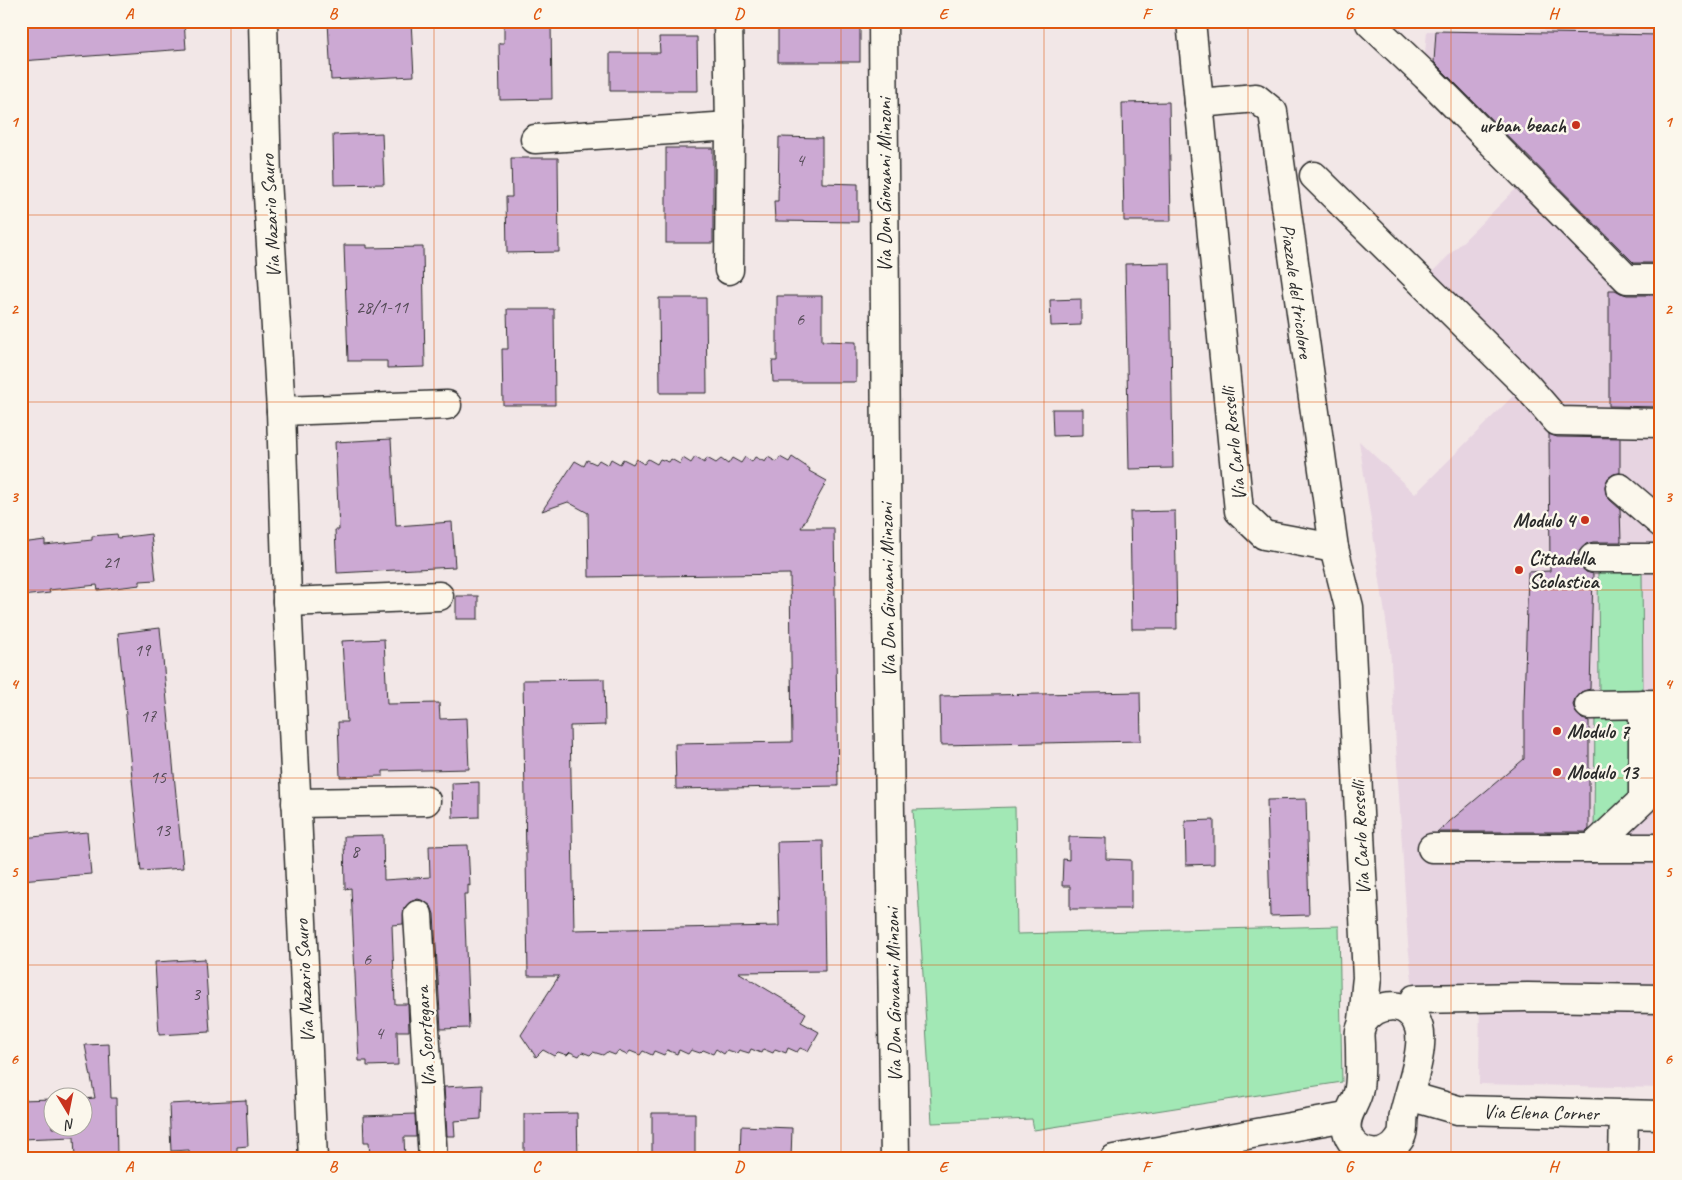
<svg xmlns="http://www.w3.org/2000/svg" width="1682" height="1180" font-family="Caveat,sans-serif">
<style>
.built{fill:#e7d4e1}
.green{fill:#a2e8b5;stroke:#668a70}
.building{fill:#cca9d3;stroke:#2b2b2b}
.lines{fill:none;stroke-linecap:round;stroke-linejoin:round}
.street-casing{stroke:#2b2b2b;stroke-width:31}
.street{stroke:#fbf7ec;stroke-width:28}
.grid{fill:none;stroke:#df570e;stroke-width:1;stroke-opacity:0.55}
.poi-dot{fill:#c8321e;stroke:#fbf7ec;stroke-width:2}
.labels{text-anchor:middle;stroke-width:5;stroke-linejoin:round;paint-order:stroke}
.number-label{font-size:18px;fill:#534a55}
.poi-label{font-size:20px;font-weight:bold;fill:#2b2b2b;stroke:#fbf7ec;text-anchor:start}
.street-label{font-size:20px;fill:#2b2b2b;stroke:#fbf7ec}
.neatline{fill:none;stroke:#df570e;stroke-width:2}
.grid-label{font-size:16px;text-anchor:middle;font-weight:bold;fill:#df570e}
</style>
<rect width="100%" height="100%" fill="#f2e7e7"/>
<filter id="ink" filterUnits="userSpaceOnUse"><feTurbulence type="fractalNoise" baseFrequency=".02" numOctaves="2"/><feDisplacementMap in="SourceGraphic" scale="10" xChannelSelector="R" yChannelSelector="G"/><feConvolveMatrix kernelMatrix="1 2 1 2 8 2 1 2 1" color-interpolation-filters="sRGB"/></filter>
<g filter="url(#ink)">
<polygon class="built" points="1661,29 1661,1088 1479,1084 1480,989 1413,988 1408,944 1390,647 1359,441 1415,494 1525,384 1429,275 1533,172 1424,64 1427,31"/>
<g class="green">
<polygon points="1598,570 1642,570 1643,695 1599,695"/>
<polygon points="1595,710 1636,710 1637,797 1594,836"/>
<polygon points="1015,807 1017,934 1339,926 1342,1082 1034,1130 1032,1119 932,1123 913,810"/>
</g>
<g class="building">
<polygon points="21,21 184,21 186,49 21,61"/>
<polygon points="328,21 411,21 414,76 331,80"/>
<polygon points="504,21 551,21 552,99 500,100 499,43 504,43"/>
<rect x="778" y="21" width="82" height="41"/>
<polygon points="1436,31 1661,35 1661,263 1634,263 1434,62"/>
<polygon points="659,37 697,37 698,91 610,91 610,53 660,53"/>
<polygon points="1169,102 1171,221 1124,221 1122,103"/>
<polygon points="382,133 384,184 334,185 333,135"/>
<polygon points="779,137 822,138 822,183 858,184 858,222 775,221 774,201 778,201"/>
<rect x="666" y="148" width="47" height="95"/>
<polygon points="511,158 558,158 559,252 507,253 506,197 512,197"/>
<polygon points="344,245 367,245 367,248 423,247 425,367 387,368 387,361 348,361"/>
<polygon points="1170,263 1173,468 1129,469 1125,264"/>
<polygon points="1609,290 1615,290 1621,293 1627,295 1661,295 1661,407 1609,406"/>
<polygon points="777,296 822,296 822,341 856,342 856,382 773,382 772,361 777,361"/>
<polygon points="659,298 706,298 707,393 660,393"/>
<polygon points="1081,299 1081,325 1051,326 1050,300"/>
<polygon points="507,309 554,309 555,405 503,405 502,349 508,349"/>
<polygon points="1052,409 1083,409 1083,435 1053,436"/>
<polygon points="1549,434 1557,437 1620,438 1620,473 1614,474 1608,478 1605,486 1606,494 1610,500 1620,509 1621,542 1593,542 1586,544 1580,550 1577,558 1580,566 1586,572 1593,574 1590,689 1581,692 1575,698 1573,705 1576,713 1582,719 1589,721 1589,829 1586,832 1437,832 1524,759 1524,705 1528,572 1550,571"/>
<polygon points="391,439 396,526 452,522 455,567 337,573 335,530 339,530 335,442"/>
<polygon points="695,457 704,463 707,458 716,463 721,459 728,464 732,458 741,463 745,457 752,462 755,457 765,462 768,457 777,462 780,457 789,462 792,457 810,469 809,471 827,481 801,528 834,528 838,786 676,789 675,744 792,742 790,574 589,577 588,513 568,502 542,511 575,461 584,466 587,460 596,464 599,460 608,465 611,459 620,464 623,459 633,464 636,459 644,464 648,459 657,464 660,459 669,462 671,459 680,464 683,458 691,463"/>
<polygon points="1175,511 1177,629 1132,629 1130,512"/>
<polygon points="117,534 118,538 151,534 156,580 140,581 140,585 98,590 97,585 49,590 50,593 21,596 21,543 45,540 45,545 92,540 92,536"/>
<rect x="456" y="596" width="22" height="23"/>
<polygon points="160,628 183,868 141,871 118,633"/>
<polygon points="384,639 387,704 439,703 440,719 467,718 469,769 383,771 383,776 340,777 338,722 347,722 342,641"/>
<polygon points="604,679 605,725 570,726 574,930 779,926 777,842 823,841 825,971 738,972 806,1013 801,1022 819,1032 808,1051 800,1048 797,1052 788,1048 786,1053 775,1049 773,1053 763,1049 761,1053 751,1049 749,1053 739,1050 737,1053 727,1050 724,1054 716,1049 713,1054 703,1050 700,1053 691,1050 688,1054 679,1050 677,1054 667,1050 664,1055 654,1051 652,1055 643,1051 640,1055 630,1051 627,1055 618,1051 615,1055 607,1052 603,1055 593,1052 590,1055 582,1052 579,1056 570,1052 567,1055 558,1052 554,1056 543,1050 536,1057 521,1035 559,976 528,976 523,680"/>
<polygon points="1140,692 1141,741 941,745 940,696"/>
<polygon points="479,782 479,817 453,818 452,783"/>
<polygon points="1306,799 1309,915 1270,916 1267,800"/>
<polygon points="1214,820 1214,864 1186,865 1185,821"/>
<polygon points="87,832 91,874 21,880 21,838"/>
<polygon points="383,835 384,880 430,877 429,846 468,845 470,886 468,885 468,894 464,894 469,1028 441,1029 434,914 431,906 424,901 418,899 410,902 404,908 403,924 392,925 395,1004 408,1004 409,1031 397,1031 398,1065 367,1066 367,1061 359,1061 351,888 345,889 344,836"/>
<polygon points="1069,837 1106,838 1106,859 1131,860 1131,909 1070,909 1070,886 1062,886 1063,859 1069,860"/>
<polygon points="205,959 210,1032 159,1035 155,962"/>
<polygon points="109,1044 111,1098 116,1098 117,1159 75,1159 74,1137 21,1139 21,1100 52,1099 52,1128 82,1128 82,1099 95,1098 85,1045"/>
<polygon points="482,1085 481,1119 454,1121 455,1136 447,1136 444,1087"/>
<polygon points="246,1100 248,1146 237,1147 237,1159 190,1159 189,1150 171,1151 169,1104"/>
<polygon points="577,1113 578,1159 524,1159 524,1114"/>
<polygon points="652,1113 695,1113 695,1156 675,1156 675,1159 652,1159"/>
<polygon points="415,1114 416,1137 404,1137 405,1159 370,1159 369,1142 364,1142 363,1116"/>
<polygon points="741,1126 792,1128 791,1159 740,1159"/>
</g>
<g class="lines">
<g class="street-casing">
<g id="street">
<polyline points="263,21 267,179 281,411 287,598 313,1159"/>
<polyline points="728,21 730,126"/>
<polyline points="883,21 887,608 895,1159"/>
<polyline points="1191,21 1239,511 1264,535 1334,548"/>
<polyline points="1370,21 1370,23 1426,76 1627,279 1661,279"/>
<path d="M 1199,103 L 1256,98 L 1273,112 L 1334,548 L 1349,607 L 1367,978 C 1365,992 1365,1006 1363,1020 C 1363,1024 1361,1027 1360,1031 C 1359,1035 1360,1041 1360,1046 C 1360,1060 1361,1074 1359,1088 C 1357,1104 1344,1114 1347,1131 C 1349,1141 1357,1149 1366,1152 C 1379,1156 1392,1151 1399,1140 C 1405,1132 1402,1123 1404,1114 C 1409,1092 1425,1049 1419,1028 C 1411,1000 1379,1000 1363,1022"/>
<polyline points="535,139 730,126 729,270"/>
<polyline points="1314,176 1525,384 1557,421 1661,423"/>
<polyline points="281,411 447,405"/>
<polyline points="1620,488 1661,523"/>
<polyline points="1593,558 1661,558"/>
<polyline points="287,602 439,596"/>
<polyline points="1589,705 1660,704"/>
<polyline points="296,803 426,801"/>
<polyline points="1432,848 1661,848"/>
<polyline points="1592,848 1643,800 1643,704"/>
<polyline points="418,915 433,1159"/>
<polyline points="1409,1012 1415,999 1527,997 1661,999"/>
<polyline points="1410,1095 1423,1100 1458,1110 1661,1115"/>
<polyline points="1114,1159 1346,1117"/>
<polyline points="1623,1159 1624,1114"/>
</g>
</g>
<use href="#street" class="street"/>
</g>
</g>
<path class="grid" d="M 231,21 L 231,1159M 434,21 L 434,1159M 638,21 L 638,1159M 841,21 L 841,1159M 1044,21 L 1044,1159M 1248,21 L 1248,1159M 1451,21 L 1451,1159M 21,215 L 1661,215M 21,402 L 1661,402M 21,590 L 1661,590M 21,778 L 1661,778M 21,965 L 1661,965"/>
<g class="poi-dot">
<circle cx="1576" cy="125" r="5"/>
<circle cx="1585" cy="520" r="5"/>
<circle cx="1519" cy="570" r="5"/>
<circle cx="1557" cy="731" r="5"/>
<circle cx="1557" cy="772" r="5"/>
</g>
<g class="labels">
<g class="number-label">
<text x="800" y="166">4</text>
<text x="382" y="313">28/1-11</text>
<text x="800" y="325">6</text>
<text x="111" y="568">21</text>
<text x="142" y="656">19</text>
<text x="148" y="722">17</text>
<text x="158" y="783">15</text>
<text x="162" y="836">13</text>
<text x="355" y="857">8</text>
<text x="367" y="965">6</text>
<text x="196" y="1000">3</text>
<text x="379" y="1039">4</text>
</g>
<g class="poi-label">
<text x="1566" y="132" text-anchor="end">urban beach</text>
<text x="1575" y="527" text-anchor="end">Modulo 4</text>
<text x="1529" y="565">Cittadella<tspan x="1529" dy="23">Scolastica</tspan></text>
<text x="1567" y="738">Modulo 7</text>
<text x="1567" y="779">Modulo 13</text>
</g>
<g class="street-label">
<text transform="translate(884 185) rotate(-90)" y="7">Via Don Giovanni Minzoni</text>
<text transform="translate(270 216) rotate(-93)" y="7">Via Nazario Sauro</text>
<text transform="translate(1297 291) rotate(82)" y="7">Piazzale del tricolore</text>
<text transform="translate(1233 444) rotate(-96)" y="7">Via Carlo Rosselli</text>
<text transform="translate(887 590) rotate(-91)" y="7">Via Don Giovanni Minzoni</text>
<text transform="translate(1360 838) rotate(-93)" y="7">Via Carlo Rosselli</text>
<text transform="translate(304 981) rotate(-93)" y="7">Via Nazario Sauro</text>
<text transform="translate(893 995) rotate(-91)" y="7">Via Don Giovanni Minzoni</text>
<text transform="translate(425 1037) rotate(-94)" y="7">Via Scortegara</text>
<text transform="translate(1541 1112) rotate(1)" y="7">Via Elena Corner</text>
</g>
</g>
<rect width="1682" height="1180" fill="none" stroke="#fbf7ec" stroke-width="55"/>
<g transform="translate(68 1112) rotate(170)"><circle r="24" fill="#fbf7ec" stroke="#a8a59f"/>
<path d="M0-4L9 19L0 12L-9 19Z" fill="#c8321e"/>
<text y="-8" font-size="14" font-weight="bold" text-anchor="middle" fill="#2b2b2b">N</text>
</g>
<rect x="28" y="28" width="1626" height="1124" class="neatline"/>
<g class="grid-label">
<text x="129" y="19">A</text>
<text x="333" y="19">B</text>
<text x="536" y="19">C</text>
<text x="739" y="19">D</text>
<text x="943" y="19">E</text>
<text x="1146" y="19">F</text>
<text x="1349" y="19">G</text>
<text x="1553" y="19">H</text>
<text x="14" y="127">1</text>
<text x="1668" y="127">1</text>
<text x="14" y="314">2</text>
<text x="1668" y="314">2</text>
<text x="14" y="502">3</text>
<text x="1668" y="502">3</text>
<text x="14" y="689">4</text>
<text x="1668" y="689">4</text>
<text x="14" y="877">5</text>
<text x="1668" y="877">5</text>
<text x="14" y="1064">6</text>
<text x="1668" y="1064">6</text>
<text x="129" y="1172">A</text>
<text x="333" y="1172">B</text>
<text x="536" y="1172">C</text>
<text x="739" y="1172">D</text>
<text x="943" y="1172">E</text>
<text x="1146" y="1172">F</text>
<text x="1349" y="1172">G</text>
<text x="1553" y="1172">H</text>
</g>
</svg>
